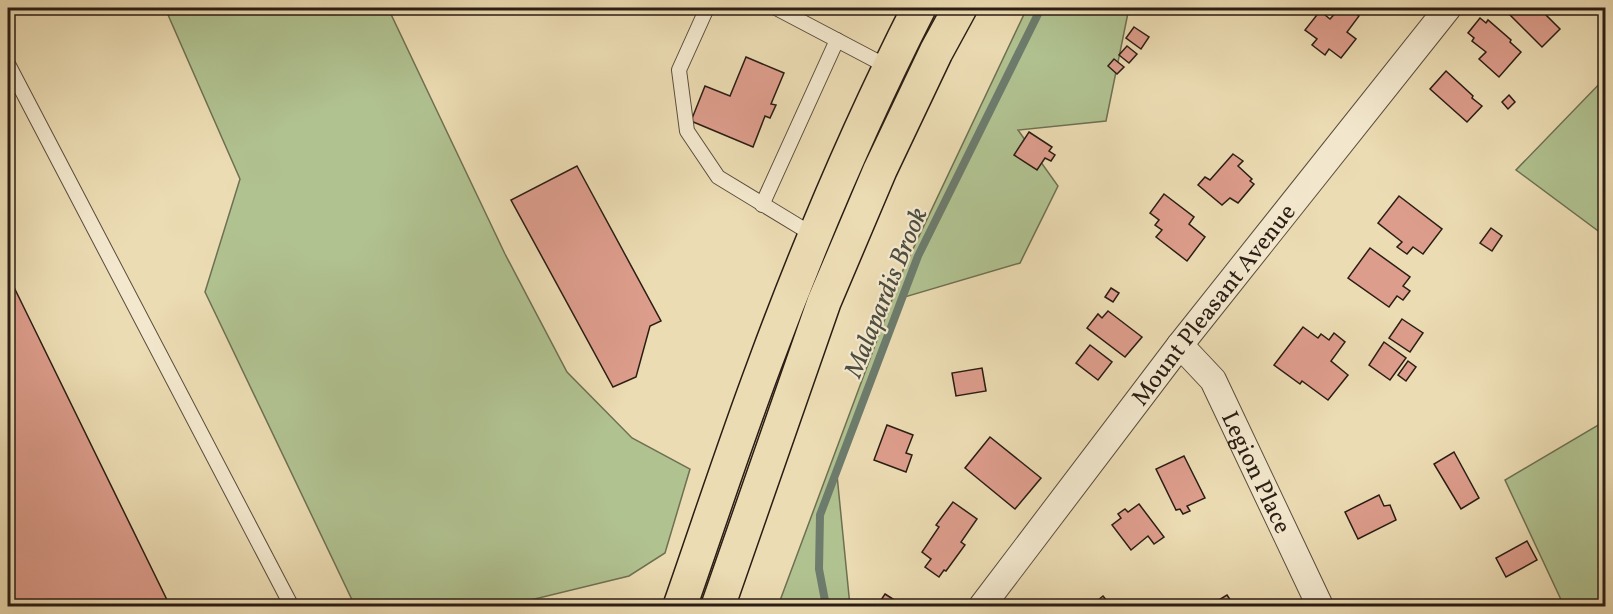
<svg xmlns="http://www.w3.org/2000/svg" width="1613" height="614" font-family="Vollkorn,serif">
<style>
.green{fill:#b1c291;stroke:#6e7052;stroke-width:1.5}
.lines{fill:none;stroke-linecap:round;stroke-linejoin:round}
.stream{stroke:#6d7c6d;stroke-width:8}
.building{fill:#dd9d8c;stroke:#2a1d14;stroke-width:1.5}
.lane-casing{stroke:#5a4d3c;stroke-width:16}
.street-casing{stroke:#5a4d3c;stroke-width:28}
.primary-casing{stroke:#2a1d14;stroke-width:36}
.lane{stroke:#f3e8ce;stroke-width:14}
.street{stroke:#f3e8ce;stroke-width:26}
.primary{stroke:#ecdcb3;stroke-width:33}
.labels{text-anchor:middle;stroke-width:4.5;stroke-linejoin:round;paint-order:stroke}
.street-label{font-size:24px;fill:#2a1d14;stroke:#f3e8ce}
.water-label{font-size:26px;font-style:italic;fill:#4b4d41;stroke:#f3e8ce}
</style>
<rect width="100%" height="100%" fill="#ecdcb3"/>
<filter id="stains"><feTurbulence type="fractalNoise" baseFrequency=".00333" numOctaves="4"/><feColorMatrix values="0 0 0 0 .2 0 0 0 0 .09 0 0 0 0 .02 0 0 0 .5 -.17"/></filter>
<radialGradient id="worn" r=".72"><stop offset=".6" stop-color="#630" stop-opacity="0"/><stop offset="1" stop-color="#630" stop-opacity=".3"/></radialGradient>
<g class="green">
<polygon points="165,8 388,8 505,254 567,372 632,438 690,469 665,553 629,576 506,606 355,606 205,292 240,179"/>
<polygon points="1027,8 1129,8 1106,121 1018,130 1058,186 1020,263 901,298 837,475 850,606 778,606 903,270"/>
<polygon points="1605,78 1605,236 1516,170"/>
<polygon points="1605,421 1605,606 1564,606 1505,480"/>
</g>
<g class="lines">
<polyline class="stream" points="826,606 819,569 820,515 918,256 1041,8"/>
</g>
<g class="building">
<polygon points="1340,8 1349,8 1359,16 1347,32 1356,39 1341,58 1329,49 1325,55 1312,45 1317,39 1305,30 1320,11 1330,19"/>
<polygon points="1503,8 1542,8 1548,13 1545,14 1560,29 1542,47"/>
<polygon points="1480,18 1486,23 1488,20 1511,40 1510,42 1521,52 1499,77 1479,59 1486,52 1472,41 1474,38 1468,33"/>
<polygon points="1134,27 1149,37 1141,49 1126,38"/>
<polygon points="1127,46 1137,54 1129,63 1119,55"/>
<polygon points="746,57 784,73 771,104 776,105 770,118 765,116 753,147 691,121 705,86 730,96"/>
<polygon points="1114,59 1124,67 1117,74 1108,66"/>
<polygon points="1446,71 1473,96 1472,98 1482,106 1467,122 1430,89"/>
<polygon points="1509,95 1515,102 1508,109 1502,102"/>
<polygon points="1029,132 1052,147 1049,151 1055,155 1051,161 1045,158 1037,170 1014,155"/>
<polygon points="1233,154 1243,161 1238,166 1252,179 1250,181 1254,184 1238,203 1230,198 1222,205 1198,185 1205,177 1210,180"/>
<polygon points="577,166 661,321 650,326 636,377 613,387 511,200"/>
<polygon points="1164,194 1194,217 1189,224 1205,237 1187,261 1156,237 1162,230 1155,225 1159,220 1150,213"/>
<polygon points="1399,196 1442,229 1423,254 1413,247 1407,254 1397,247 1402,242 1378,223"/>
<polygon points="1491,228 1502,236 1492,251 1480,243"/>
<polygon points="1370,248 1410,277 1403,286 1410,291 1403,300 1397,296 1389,307 1348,278"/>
<polygon points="8,275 170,606 8,606"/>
<polygon points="1111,288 1119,293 1113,302 1105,297"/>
<polygon points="1108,311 1142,337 1125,357 1087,328 1098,314 1102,318"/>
<polygon points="1402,319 1423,333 1410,352 1389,338"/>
<polygon points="1303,327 1318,338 1321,334 1329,340 1334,333 1345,342 1331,361 1348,375 1328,400 1302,381 1300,384 1274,365"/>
<polygon points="1384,342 1406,358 1390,380 1369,365"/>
<polygon points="1090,345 1112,362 1098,380 1076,363"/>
<polygon points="1408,361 1416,367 1406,381 1398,375"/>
<polygon points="982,368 986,391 956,396 952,373"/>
<polygon points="887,425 913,435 906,453 912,455 906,472 874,460"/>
<polygon points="990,437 1041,478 1015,509 965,468"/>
<polygon points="1454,452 1479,498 1461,509 1434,464"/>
<polygon points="1184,456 1205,498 1187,506 1190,511 1183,514 1180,509 1176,510 1156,469"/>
<polygon points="1379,495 1384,506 1390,505 1396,520 1358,539 1345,512"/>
<polygon points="953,502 977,519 961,542 965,545 946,571 944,570 939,577 925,567 931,559 922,552 939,527 936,525"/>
<polygon points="1139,504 1164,537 1154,544 1148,536 1131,550 1112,525 1121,518 1118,514 1125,509 1128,512"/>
<polygon points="1527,541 1537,560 1506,577 1496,558"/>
<polygon points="885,594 896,601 892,606 877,606"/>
<polygon points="1227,595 1233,604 1230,606 1220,606 1217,601"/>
<polygon points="1103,596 1111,606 1091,606"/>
</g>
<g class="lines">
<g class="lane-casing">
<g id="lane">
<polyline points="707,8 679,70 687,131 718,177 815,236"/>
<polyline points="776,8 890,68"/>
<polyline points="8,64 291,605 293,606"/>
<polyline points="762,205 837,40"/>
</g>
</g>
<g class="street-casing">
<g id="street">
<path id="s1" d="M 1180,345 L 1213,380 L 1320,606"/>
<path id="s2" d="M 982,606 L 1180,345 L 1448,8"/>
</g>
</g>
<g class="primary-casing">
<g id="primary">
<path d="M 680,606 C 708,526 734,446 764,366 C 809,244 860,124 919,8"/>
<polyline points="718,606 824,302 880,170 936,52 960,8"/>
</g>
</g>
<use href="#lane" class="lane"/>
<use href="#street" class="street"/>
<use href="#primary" class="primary"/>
</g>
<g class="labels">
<g class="street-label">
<text dy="8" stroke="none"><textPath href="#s2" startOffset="380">Mount Pleasant Avenue</textPath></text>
<text dy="8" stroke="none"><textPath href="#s1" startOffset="150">Legion Place</textPath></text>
</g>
<g class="water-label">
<text transform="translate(885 292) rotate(-68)" y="9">Malapardis Brook</text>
</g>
</g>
<rect width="1613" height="614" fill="none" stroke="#ecdcb3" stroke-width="30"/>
<rect x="9" y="9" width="1595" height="596" fill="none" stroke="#2a1d14" stroke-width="3"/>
<rect x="15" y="15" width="1583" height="584" fill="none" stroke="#2a1d14" stroke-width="1.5"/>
<rect width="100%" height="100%" filter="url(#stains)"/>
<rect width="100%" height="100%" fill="url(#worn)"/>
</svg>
